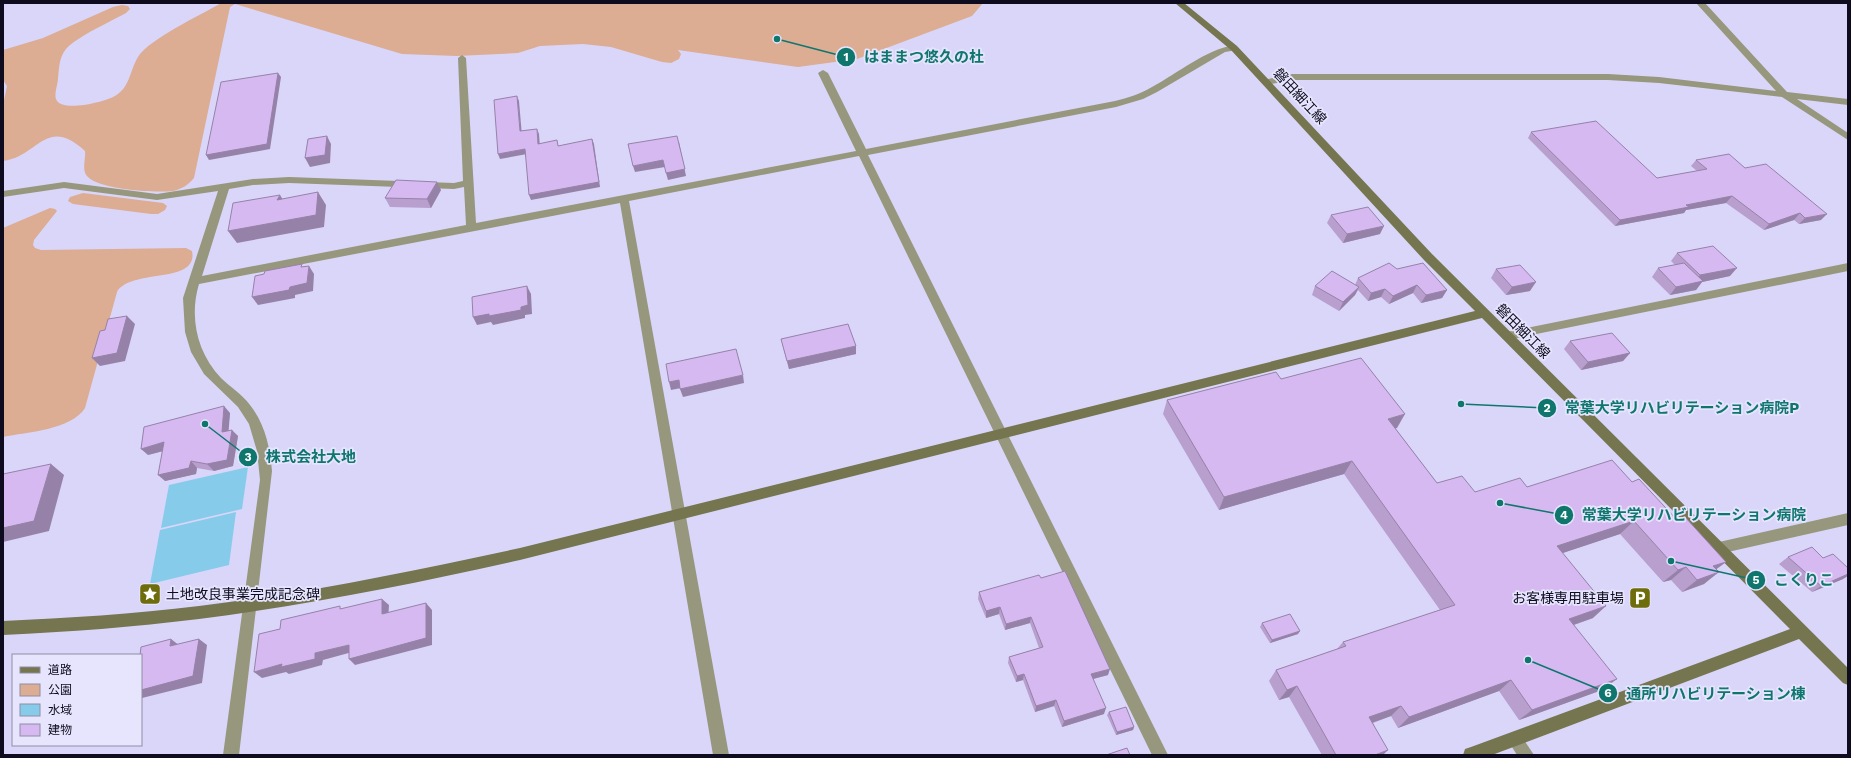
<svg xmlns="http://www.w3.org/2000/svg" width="1851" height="758" font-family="'Work Sans','Noto Sans JP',sans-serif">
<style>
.green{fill:#dcac93}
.water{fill:#87cbeb}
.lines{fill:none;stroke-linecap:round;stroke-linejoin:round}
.street{fill:#96977d;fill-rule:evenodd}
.secondary{fill:#75754f;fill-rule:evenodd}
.wall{fill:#b89fce}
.shaded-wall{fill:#9682a8}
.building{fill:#d6b9f0;stroke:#9682a8}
.labels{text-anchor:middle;stroke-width:3.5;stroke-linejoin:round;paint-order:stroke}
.street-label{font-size:14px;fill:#0e0b1e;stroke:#e6e5fd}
.poi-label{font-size:14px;fill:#0e0b1e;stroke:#e6e5fd;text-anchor:start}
.leader{fill:none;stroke:#0f766e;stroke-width:1.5}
.callout-dot{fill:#0f766e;stroke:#e6e5fd;stroke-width:1.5}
.mark-label{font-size:12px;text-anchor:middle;font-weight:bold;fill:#fff}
.callout-label{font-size:15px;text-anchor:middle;font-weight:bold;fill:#0f766e;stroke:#e6e5fd;stroke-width:3.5;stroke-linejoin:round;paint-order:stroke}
</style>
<rect width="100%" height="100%" fill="#d9d6fa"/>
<g class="green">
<path d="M 221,3 L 983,3 L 972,16 L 857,59 L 798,67 L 678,50 L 681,54 L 679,59 L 671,63 L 662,62 L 611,47 L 583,44 L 540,46 L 518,53 L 457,56 L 402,54 L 235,4 L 230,7 L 194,178 C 188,185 182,189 173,191 C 156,193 101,190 88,177 C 81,171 86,159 85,151 C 46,115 38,157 3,161 L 3,105 L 7,86 L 3,80 L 3,50 L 43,38 L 113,7 L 122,5 L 128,6 L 130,9 L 126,13 C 110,22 78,36 66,49 C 59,57 59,69 58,78 C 58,84 54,94 56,99 C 61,113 103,102 113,97 C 130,89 129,72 138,57 C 149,39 201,15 221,3 Z"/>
<polygon points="83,193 163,203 167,206 165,210 158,214 151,214 73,204 68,201 70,197"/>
<path d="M 50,208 L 55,209 L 57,211 L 34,240 L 33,245 L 35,248 L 41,250 L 186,248 L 192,251 C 199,285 131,268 117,292 L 85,408 C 71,430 27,432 3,437 L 3,228 Z"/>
</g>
<g class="water">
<polygon points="248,467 242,509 161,528 169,485"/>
<polygon points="236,512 229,565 150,584 160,530"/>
</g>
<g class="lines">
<g class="street">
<polygon points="1696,3 1705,3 1787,92 1848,99 1848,105 1797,99 1848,133 1848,140 1782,97 1659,83 1608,80 1292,80 1266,85 1261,82 1263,80 1292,74 1608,74 1659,77 1776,91"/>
<path d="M 1234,45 L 1237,46 L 1237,50 L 1225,52 L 1157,92 L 1143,99 L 1116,107 L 868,155 L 1168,755 L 1152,755 L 859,156 L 629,201 L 729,755 L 713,755 L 620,203 L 199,284 C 189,317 197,353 221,378 C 230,387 242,394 250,405 C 265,424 270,447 272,471 L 239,755 L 223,755 L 260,480 L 257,451 L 249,424 L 238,407 L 204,374 L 191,352 L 185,332 L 183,298 L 218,191 L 157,200 L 64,188 L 3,197 L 3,191 L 64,182 L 157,194 L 253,179 L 289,177 L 454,183 L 463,181 L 458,58 L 462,55 L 466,58 L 476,223 L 856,151 L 818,73 L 823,70 L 828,73 L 866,149 L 1115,101 C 1128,98 1140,94 1152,87 C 1178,73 1205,50 1234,45 ZM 289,183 L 454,189 L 464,187 L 466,225 L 202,276 L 229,189 L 253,185 Z"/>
<polygon points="1848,263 1848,271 1507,340 1503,339 1501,336 1503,333 1507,332"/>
<polygon points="1848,513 1848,525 1719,554 1714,552 1712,548 1714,544 1719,542"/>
<polygon points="1515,731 1520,734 1534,755 1517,755 1507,739 1510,734"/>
</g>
<path class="secondary" d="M 1175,3 L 1184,3 L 1237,46 L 1432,254 L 1848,668 L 1848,685 L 1843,683 L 1799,639 L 1492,755 L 1463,755 L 1465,749 L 1471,747 L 1790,629 L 1482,318 L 520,560 C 414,584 307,605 199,619 C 134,627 69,632 3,635 L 3,621 C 68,618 134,614 199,606 C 307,593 414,571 520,548 L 1475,311 L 1424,260 L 1231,50 Z"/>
</g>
<g class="wall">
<polygon points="1531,132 1657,178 1697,171 1691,166 1696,160 1745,168 1821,220 1799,224 1794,220 1764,230 1726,203 1686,210 1684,213 1615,226 1528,138"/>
<polygon points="441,190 431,208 390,207 385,198"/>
<polygon points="1331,215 1380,234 1343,243 1327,223"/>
<polygon points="1677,253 1730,276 1702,282 1696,290 1670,295 1652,277 1658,268 1675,265 1671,261"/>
<polygon points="1397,269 1447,290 1442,298 1421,303 1413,293 1389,304 1381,297 1368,301 1358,290 1355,295 1339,311 1312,295 1315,286 1355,285 1358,278"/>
<polygon points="1496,269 1530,291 1506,295 1491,278"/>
<polygon points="781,339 856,354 789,369 783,347"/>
<polygon points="1570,341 1630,353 1623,361 1581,370 1564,349"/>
<polygon points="1281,379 1397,428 1395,428 1437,483 1475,492 1527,487 1632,482 1726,562 1716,569 1704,584 1682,592 1671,580 1663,582 1620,534 1562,553 1593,618 1574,625 1602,690 1519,720 1499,691 1398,728 1391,716 1373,723 1383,755 1322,755 1289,697 1279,700 1269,681 1276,670 1337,649 1343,642 1440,610 1344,474 1219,510 1163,414 1167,400"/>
<polygon points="230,413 228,430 238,436 233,466 214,471 197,468 196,474 165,481 163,451 148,455"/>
<polygon points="1788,557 1823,558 1843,579 1812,592 1779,564"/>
<polygon points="1041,578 1108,675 1093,679 1104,714 1062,727 1054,706 1035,712 1023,680 1016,682 1008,663 1009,657 1039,648 1030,623 1005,630 999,614 986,618 978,599 979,592"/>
<polygon points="1262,623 1298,634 1270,643 1260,627"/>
<polygon points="1109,712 1134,727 1133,730 1116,735 1107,715"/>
</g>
<g class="shaded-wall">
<polygon points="278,73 281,77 270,149 209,160 206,155"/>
<polygon points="517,96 519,101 522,136 520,131"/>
<polygon points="537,129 539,134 540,148 538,144"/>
<polygon points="327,136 331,144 330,163 310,167 305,158"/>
<polygon points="592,139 594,144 600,187 531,200 529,195"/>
<polygon points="679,142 686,176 668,180 666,173"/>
<polygon points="525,149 527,154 500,159 498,154"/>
<polygon points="663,160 665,167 635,172 633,166"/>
<polygon points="437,182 441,190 431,208 427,199"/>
<polygon points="318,192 326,205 324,227 237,243 228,231"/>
<polygon points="280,195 288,208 277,200"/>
<polygon points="1732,196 1726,203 1686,210 1684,213 1615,226 1620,220 1686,205"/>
<polygon points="1800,213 1794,220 1764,230 1769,224"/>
<polygon points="1827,214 1821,220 1799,224 1805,218"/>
<polygon points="1384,226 1380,234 1343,243 1347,234"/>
<polygon points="309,266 314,274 313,291 295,295 295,298 258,305 252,297 290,287"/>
<polygon points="1737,268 1730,276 1702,282 1696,290 1670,295 1676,287 1694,283 1700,275"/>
<polygon points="1536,282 1530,291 1506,295 1512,287"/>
<polygon points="1417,285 1413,293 1389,304 1393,296"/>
<polygon points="527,286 531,294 532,314 525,315 525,318 493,325 491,322 477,325 473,317"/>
<polygon points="1359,287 1355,295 1339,311 1343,302"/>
<polygon points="1385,289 1381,297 1368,301 1371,293"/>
<polygon points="1447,290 1442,298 1421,303 1426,295"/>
<polygon points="127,316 135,324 125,361 100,366 92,358"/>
<polygon points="856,346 856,354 789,369 787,361"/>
<polygon points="1630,353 1623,361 1581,370 1588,362"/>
<polygon points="743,375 744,383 683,397 680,389"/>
<polygon points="679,380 681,388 671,390 669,382"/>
<polygon points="224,406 230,413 228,438 222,432"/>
<polygon points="1405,414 1397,428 1380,433 1388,419"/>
<polygon points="232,430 238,436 233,466 214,471 207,464"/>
<polygon points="164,442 171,449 148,455 141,449"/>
<polygon points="191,461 197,468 196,474 165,481 158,475"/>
<polygon points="1352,461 1344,474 1219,510 1224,497"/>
<polygon points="51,464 64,475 49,531 3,542 3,528"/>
<polygon points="1634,521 1620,534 1545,559 1557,546"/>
<polygon points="1726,562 1710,574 1713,566"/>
<polygon points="1686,567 1671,580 1663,582 1678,570"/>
<polygon points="1719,572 1704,584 1682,592 1697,580"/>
<polygon points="1848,574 1848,576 1843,579 1812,592 1821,586"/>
<polygon points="382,599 389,605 388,621 382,614"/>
<polygon points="426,603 432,610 432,645 355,665 349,659"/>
<polygon points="1606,606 1593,618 1556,631 1569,619"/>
<polygon points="1000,607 999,614 986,618 986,611"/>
<polygon points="1031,617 1030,623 1005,630 1006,624"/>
<polygon points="1300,631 1298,634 1270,643 1272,640"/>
<polygon points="171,639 180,646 170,646"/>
<polygon points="199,639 207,645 202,683 142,698 141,698 141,690"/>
<polygon points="349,645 356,651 323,660 322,665 289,674 286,672 262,678 254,672 315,653"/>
<polygon points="1110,669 1108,675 1089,680 1091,674"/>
<polygon points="1024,674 1023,680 1016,682 1017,676"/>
<polygon points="1617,679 1602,690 1519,720 1532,710"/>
<polygon points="1511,680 1499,691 1398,728 1409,717"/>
<polygon points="1297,686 1289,697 1279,700 1287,690"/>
<polygon points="1056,700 1054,706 1035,712 1036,706"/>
<polygon points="1401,706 1391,716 1360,727 1369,717"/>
<polygon points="1106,708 1104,714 1062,727 1064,721"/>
<polygon points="1134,727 1133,730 1116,735 1117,732"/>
<polygon points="1388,750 1383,755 1375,755"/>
</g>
<g class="building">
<polygon points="278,73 267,144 206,155 221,82"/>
<polygon points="517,96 520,131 537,129 538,144 557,140 558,146 592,139 599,182 529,195 525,149 498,154 494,100"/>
<polygon points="1596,121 1657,178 1707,169 1696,160 1729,154 1745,168 1766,164 1827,214 1805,218 1800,213 1769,224 1732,196 1686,205 1689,207 1620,220 1531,132"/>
<polygon points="327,136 325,155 305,158 308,139"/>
<polygon points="677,136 685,169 666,173 663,160 633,166 628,144"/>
<polygon points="396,180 437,182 427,199 385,198"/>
<polygon points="318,192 316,215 228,231 233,203 280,195 277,200"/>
<polygon points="1368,207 1384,226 1347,234 1331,215"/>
<polygon points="1713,246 1737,268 1700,275 1677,253"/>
<polygon points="1389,263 1397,269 1423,263 1447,290 1426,295 1417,285 1393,296 1385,289 1371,293 1358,278"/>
<polygon points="1684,263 1703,281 1676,287 1658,268"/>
<polygon points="302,264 301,267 309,266 307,283 290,287 289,290 252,297 255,276 264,274 265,271"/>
<polygon points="1520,265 1536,282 1512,287 1496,269"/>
<polygon points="1332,271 1359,287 1343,302 1315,286"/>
<polygon points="527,286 528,305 521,307 521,310 489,316 489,314 473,317 472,297"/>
<polygon points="127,316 117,353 92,358 100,331 105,330 108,319"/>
<polygon points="848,324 856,346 787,361 781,339"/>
<polygon points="1612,333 1630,353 1588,362 1570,341"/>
<polygon points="736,349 743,375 680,389 679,380 669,382 666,364"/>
<polygon points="1361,358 1405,414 1388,419 1437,483 1462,476 1475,492 1520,478 1527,487 1612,460 1632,482 1639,479 1677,520 1685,517 1726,562 1713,566 1719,572 1697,580 1686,567 1678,570 1634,521 1557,546 1606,606 1569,619 1617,679 1532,710 1511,680 1409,717 1401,706 1369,717 1388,750 1375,755 1336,755 1297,686 1287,690 1276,670 1346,646 1343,642 1455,605 1352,461 1224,497 1167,400 1276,372 1281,379"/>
<polygon points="224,406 222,432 232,430 227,460 207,464 191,461 189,468 158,475 164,442 141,449 144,427"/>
<polygon points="51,464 34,521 3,528 3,474"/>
<polygon points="1812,547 1823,558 1833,554 1848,568 1848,574 1821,586 1788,557"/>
<polygon points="1065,571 1110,669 1091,674 1106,708 1064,721 1056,700 1036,706 1024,674 1017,676 1009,657 1043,647 1031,617 1006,624 1000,607 986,611 979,592 1039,575 1041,578"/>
<polygon points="382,599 382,614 426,603 426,638 349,659 349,645 315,653 315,659 281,667 282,664 254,672 259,634 280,629 281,620 340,606 340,609"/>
<polygon points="1290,614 1300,631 1272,640 1262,623"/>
<polygon points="171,639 170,646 199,639 193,676 141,690 141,655 140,655 141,647"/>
<polygon points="1126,707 1134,727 1117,732 1109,712"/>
<polygon points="1127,748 1130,755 1106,755"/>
</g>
<defs>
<g id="sight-square" transform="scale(1.15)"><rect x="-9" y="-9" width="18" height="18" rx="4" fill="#6e6c0b" stroke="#e6e5fd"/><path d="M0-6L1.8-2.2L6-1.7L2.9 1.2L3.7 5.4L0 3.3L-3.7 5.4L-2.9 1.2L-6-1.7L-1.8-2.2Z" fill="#fff"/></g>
<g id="parking-square" transform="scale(1.15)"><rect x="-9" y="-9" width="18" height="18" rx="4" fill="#6e6c0b" stroke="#e6e5fd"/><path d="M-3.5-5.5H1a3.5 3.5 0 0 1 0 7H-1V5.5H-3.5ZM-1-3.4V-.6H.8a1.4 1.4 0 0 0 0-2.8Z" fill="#fff"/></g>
</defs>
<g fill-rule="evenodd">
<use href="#sight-square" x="150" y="594"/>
<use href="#parking-square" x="1640" y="598"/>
</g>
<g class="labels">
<g class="street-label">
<text transform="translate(1300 96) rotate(47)" y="5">磐田細江線</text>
<text transform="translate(1523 331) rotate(45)" y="5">磐田細江線</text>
</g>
<g class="poi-label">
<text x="166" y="599">土地改良事業完成記念碑</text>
<text x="1624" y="603" text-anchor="end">お客様専用駐車場</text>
</g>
</g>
<path class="leader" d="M777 39L846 57M1461 404L1547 408M205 424L248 457M1500 503L1564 515M1671 561L1756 580M1528 660L1608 693"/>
<g class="callout-dot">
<circle cx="777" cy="39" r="4"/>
<circle cx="1461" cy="404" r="4"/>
<circle cx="205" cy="424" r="4"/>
<circle cx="1500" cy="503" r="4"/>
<circle cx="1671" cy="561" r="4"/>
<circle cx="1528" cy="660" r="4"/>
<circle cx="846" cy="57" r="10"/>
<circle cx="1547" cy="408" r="10"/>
<circle cx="248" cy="457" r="10"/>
<circle cx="1564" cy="515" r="10"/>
<circle cx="1756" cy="580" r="10"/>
<circle cx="1608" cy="693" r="10"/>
</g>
<g class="mark-label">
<text x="846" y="61">1</text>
<text x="1547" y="412">2</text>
<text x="248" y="461">3</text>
<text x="1564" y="519">4</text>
<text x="1756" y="584">5</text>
<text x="1608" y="697">6</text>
</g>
<g class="callout-label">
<text x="924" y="62">はままつ悠久の杜</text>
<text x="1682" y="413">常葉大学リハビリテーション病院P</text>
<text x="311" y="462">株式会社大地</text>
<text x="1694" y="520">常葉大学リハビリテーション病院</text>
<text x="1804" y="585">こくりこ</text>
<text x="1716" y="699">通所リハビリテーション棟</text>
</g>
<rect width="1851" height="758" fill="none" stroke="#0e0b1e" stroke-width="8"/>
<rect x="12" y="654" width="130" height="92" fill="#e6e5fd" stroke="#908ea4"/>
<rect x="20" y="667" width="20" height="6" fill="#75754f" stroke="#908ea4"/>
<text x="48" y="674" font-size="12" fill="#0e0b1e">道路</text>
<rect x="20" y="684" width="20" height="12" fill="#dcac93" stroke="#908ea4"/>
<text x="48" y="694" font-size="12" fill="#0e0b1e">公園</text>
<rect x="20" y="704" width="20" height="12" fill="#87cbeb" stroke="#908ea4"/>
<text x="48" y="714" font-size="12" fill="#0e0b1e">水域</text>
<rect x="20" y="724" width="20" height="12" fill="#d6b9f0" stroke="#908ea4"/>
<text x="48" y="734" font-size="12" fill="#0e0b1e">建物</text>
</svg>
